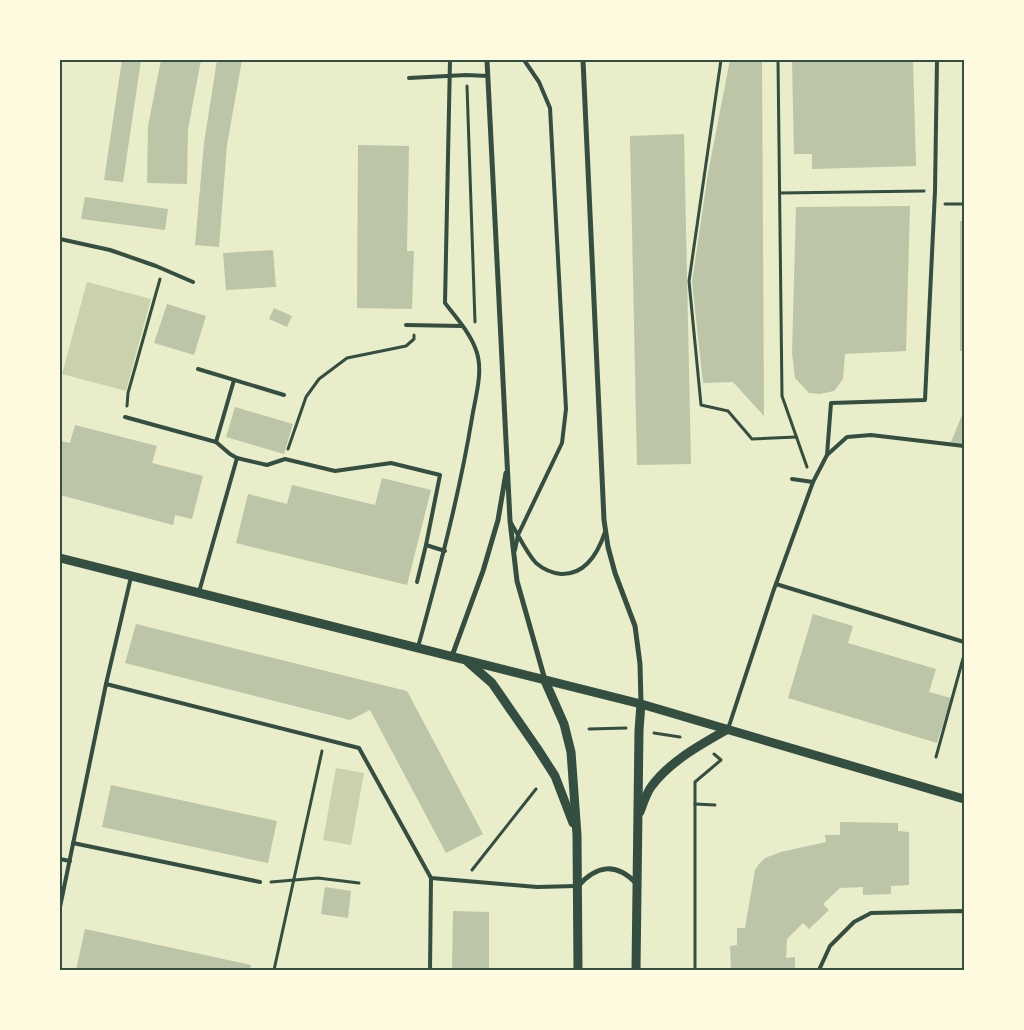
<svg xmlns="http://www.w3.org/2000/svg" width="1024" height="1030" font-family="Arial,sans-serif">
<style>
.green{fill:#cad2ad}
.building{fill:#bcc5a7}
.lines{fill:none;stroke-linecap:round;stroke-linejoin:round}
.path{stroke:#344e41;stroke-width:3}
.service{stroke:#344e41;stroke-width:4}
.minor{stroke:#344e41;stroke-width:5}
.tertiary{stroke:#344e41;stroke-width:9}
.neatline{fill:none;stroke:#344e41;stroke-width:2}
</style>
<rect width="100%" height="100%" fill="#e9edc9"/>
<g class="green">
<polygon points="87,282 151,299 126,391 62,374"/>
<polygon points="336,768 364,773 351,845 323,840"/>
</g>
<g class="building">
<polygon points="122,60 141,60 123,182 104,180"/>
<polygon points="161,60 201,60 188,129 187,184 147,183 148,126"/>
<polygon points="217,60 242,60 227,145 219,247 195,245 204,143"/>
<polygon points="730,60 762,60 764,416 733,382 703,383 692,282 708,173"/>
<polygon points="810,60 913,60 916,166 812,169 812,154 794,154 792,61"/>
<polygon points="684,134 691,464 637,465 630,136"/>
<polygon points="358,145 409,146 407,251 414,251 412,309 357,308"/>
<polygon points="85,197 168,209 165,230 81,219"/>
<polygon points="910,206 906,351 845,354 843,379 834,391 820,394 809,393 795,378 792,353 796,207"/>
<rect x="960" y="221" width="4" height="130"/>
<polygon points="273,250 276,287 226,290 223,253"/>
<polygon points="167,304 206,316 194,355 154,343"/>
<polygon points="274,308 292,316 287,327 269,319"/>
<polygon points="235,407 293,424 284,454 226,437"/>
<polygon points="964,410 964,444 951,442"/>
<polygon points="75,425 157,446 152,463 203,476 192,519 175,515 173,525 60,495 60,441 70,443"/>
<polygon points="382,478 431,490 407,585 236,543 248,494 287,504 292,485 375,505"/>
<polygon points="813,614 853,626 848,643 936,669 929,692 951,698 937,743 788,698"/>
<polygon points="136,624 407,691 483,834 446,853 370,710 350,720 125,663"/>
<polygon points="111,785 277,821 268,863 102,827"/>
<polygon points="840,822 898,823 898,831 909,832 909,885 891,886 891,894 863,895 863,887 840,888 823,904 829,910 809,929 803,923 787,939 786,958 795,957 795,970 731,970 730,946 737,945 737,928 745,928 755,870 759,864 765,858 781,852 826,842 825,835 840,835"/>
<polygon points="325,887 351,891 348,918 321,914"/>
<polygon points="453,911 489,912 489,970 452,970"/>
<polygon points="85,929 251,965 250,970 76,970"/>
</g>
<g class="lines">
<g class="path">
<polyline points="721,60 689,281 701,405 728,411 752,439 796,437"/>
<polyline points="778,60 782,396 807,467"/>
<polyline points="467,86 475,322"/>
<polyline points="780,193 924,191"/>
<polyline points="945,204 964,204"/>
<polyline points="127,406 128,393 160,279"/>
<polyline points="288,449 306,397 319,379 347,358 406,346 414,339 414,335"/>
<polyline points="589,729 626,728"/>
<polyline points="654,733 680,737"/>
<polyline points="936,757 964,655"/>
<polyline points="695,804 715,805"/>
<polyline points="472,870 536,789"/>
<polyline points="271,882 318,878 359,883"/>
<polyline points="274,970 322,751"/>
<polyline points="695,970 695,782 721,760 714,754"/>
</g>
<g class="service">
<polyline points="409,78 466,75 488,76"/>
<polyline points="60,239 110,250 156,266 193,282"/>
<polyline points="406,325 462,326"/>
<polyline points="198,369 284,395"/>
<polyline points="125,417 216,442 230,454 237,458 267,465 285,459 335,471 391,463 440,475 426,545 445,551"/>
<polyline points="216,442 234,380"/>
<polyline points="827,455 831,403 925,400 935,191 937,60"/>
<polyline points="792,479 813,482"/>
<path d="M 511,523 C 519,536 526,552 536,563 C 543,569 552,573 561,574 C 586,575 598,553 605,532"/>
<polyline points="515,550 518,535 562,443 566,409 550,108 539,82 524,60"/>
<polyline points="417,582 426,545"/>
<polyline points="776,584 964,642"/>
<polyline points="199,592 237,458"/>
<path d="M 418,647 C 439,571 459,496 472,418 C 475,398 484,371 476,350 C 470,333 456,317 445,303 L 450,60"/>
<polyline points="106,684 359,748 431,878 537,887 576,886"/>
<polyline points="728,729 773,592 813,482 827,455 847,437 871,435 964,446"/>
<polyline points="73,843 260,882"/>
<polyline points="60,859 70,861"/>
<polyline points="60,907 106,684 131,577"/>
<polyline points="430,970 431,878"/>
<polyline points="819,970 830,946 854,922 871,913 961,911 964,912"/>
</g>
<g class="minor">
<polyline points="487,60 510,521 517,581 545,680"/>
<polyline points="583,60 604,520 608,547 615,573 635,626 640,664 641,704"/>
<polyline points="452,656 483,571 498,520 506,473"/>
<path d="M 578,886 C 597,865 616,862 637,884"/>
</g>
<g class="tertiary">
<polyline points="60,558 641,704 964,799"/>
<polyline points="468,662 492,683 537,748 555,776 573,823"/>
<polyline points="545,681 564,724 571,752 577,835 578,970"/>
<path d="M 640,812 C 643,804 646,794 651,787 C 670,761 700,745 728,729"/>
<polyline points="636,970 639,730 641,704"/>
</g>
</g>
<rect width="1024" height="1030" fill="none" stroke="#fefae0" stroke-width="122"/>
<rect x="61" y="61" width="902" height="908" class="neatline"/>
</svg>
